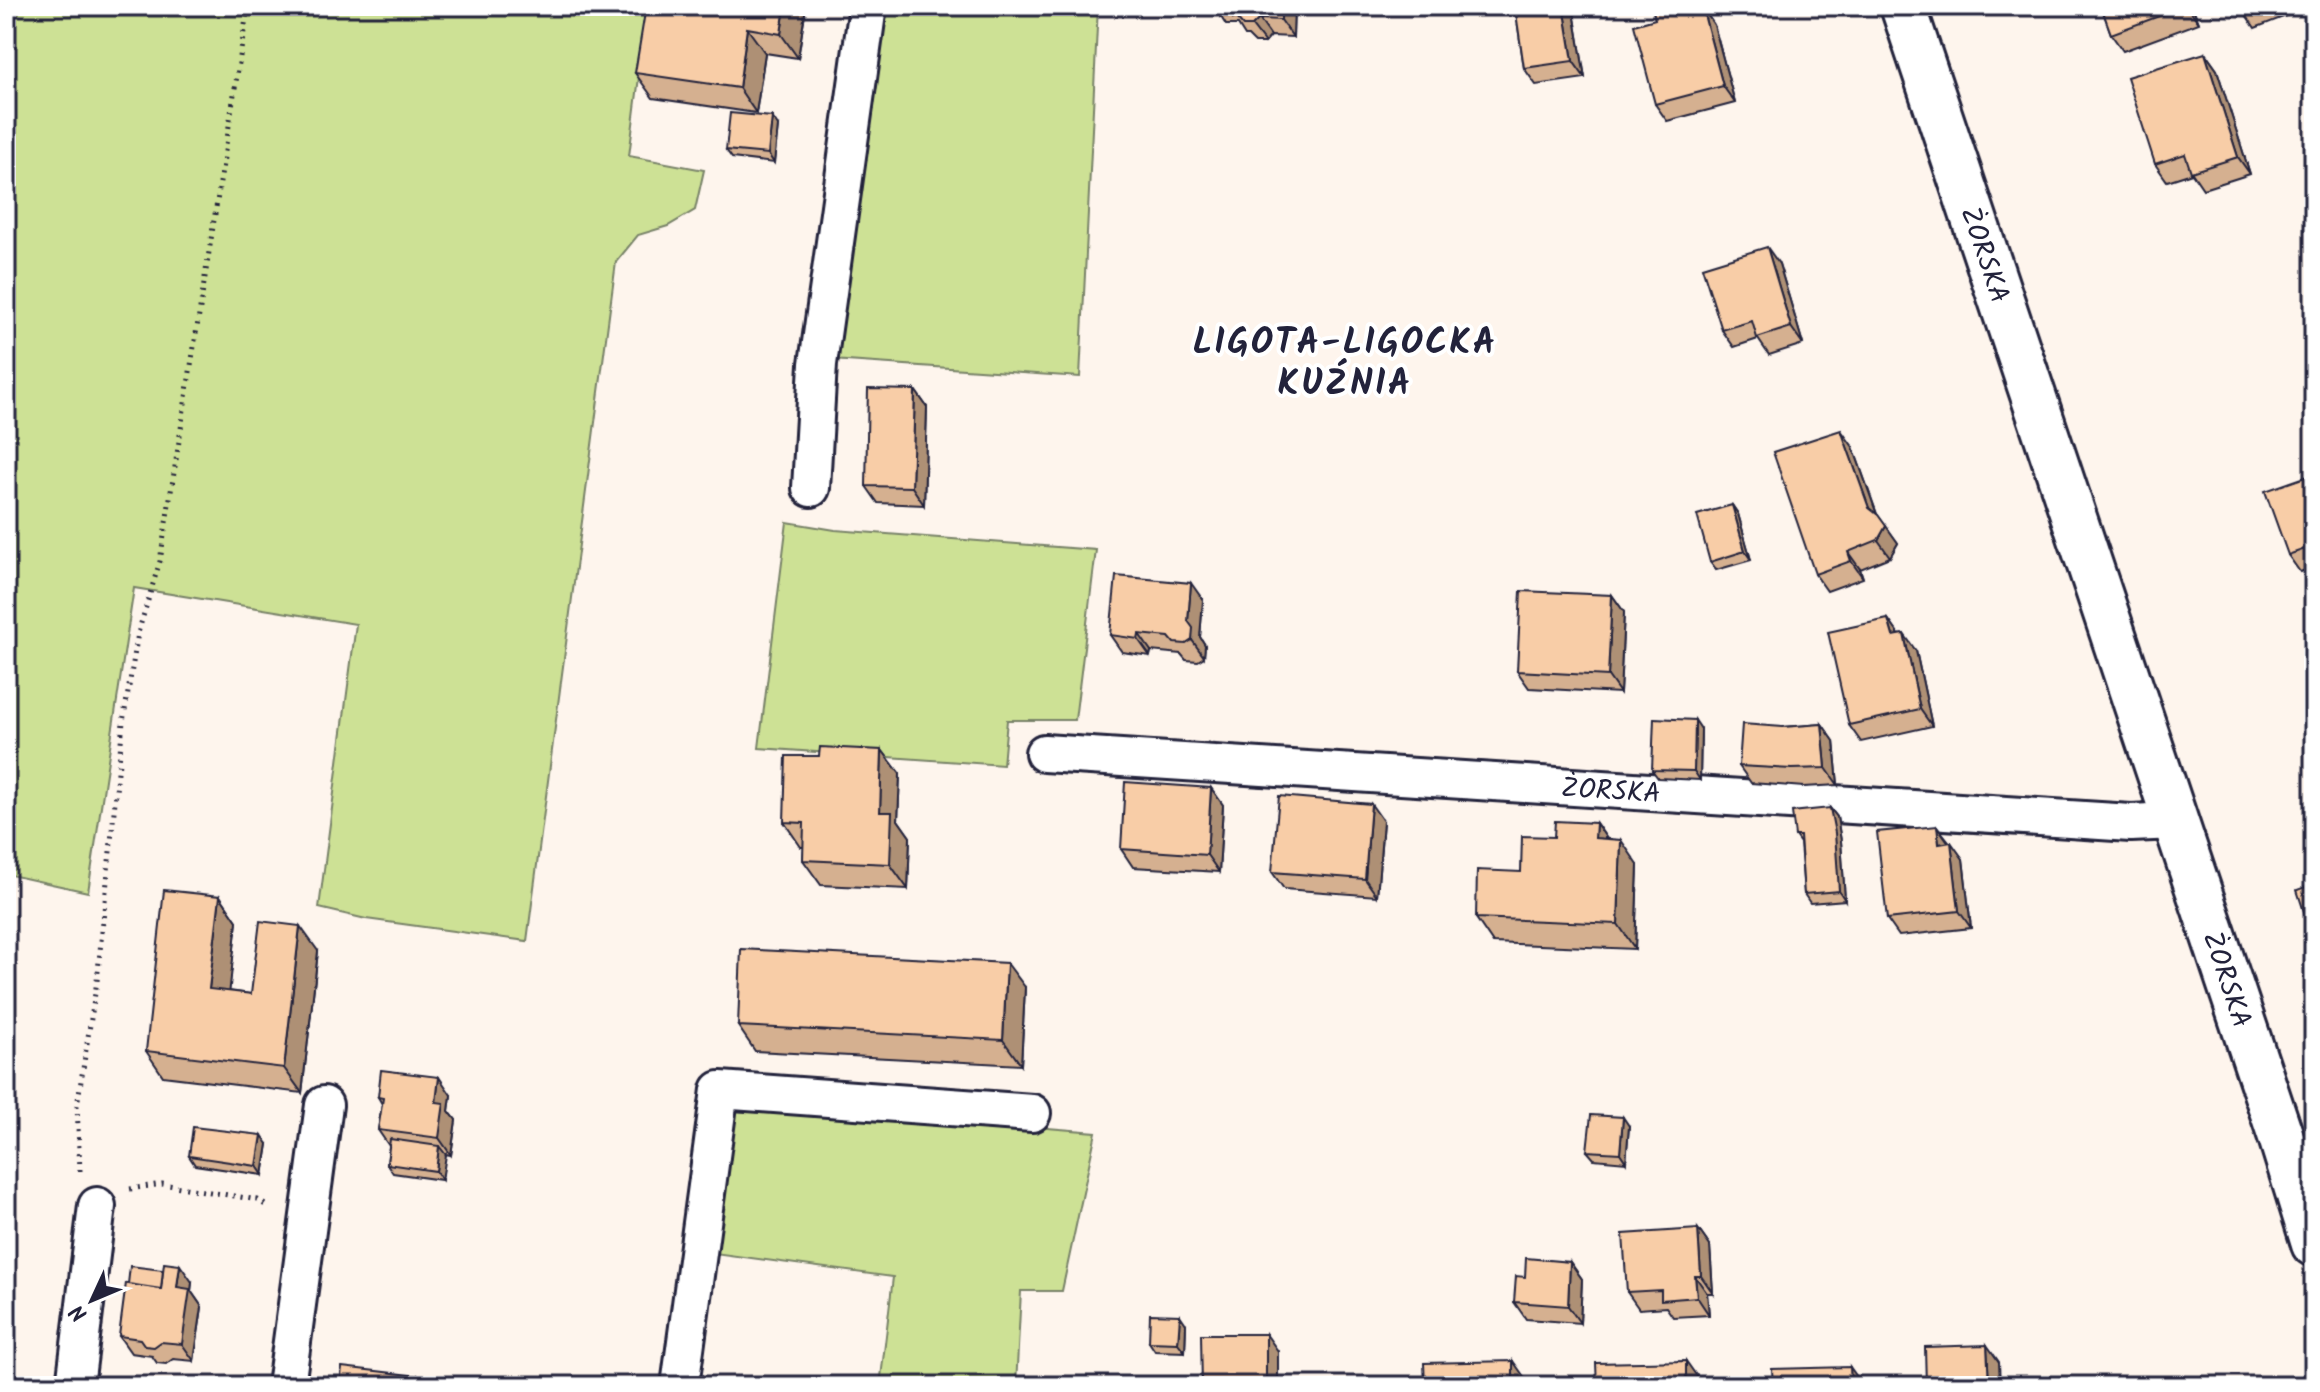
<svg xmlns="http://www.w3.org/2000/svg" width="2320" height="1392" font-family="Kalam,sans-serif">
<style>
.grass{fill:#cde195;stroke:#788268;stroke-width:2}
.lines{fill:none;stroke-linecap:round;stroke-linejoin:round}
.street-casing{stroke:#22223b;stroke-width:42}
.secondary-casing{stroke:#22223b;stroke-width:50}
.path{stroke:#22223b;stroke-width:5;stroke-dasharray:2 6;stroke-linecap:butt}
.street{stroke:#fff;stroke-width:36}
.secondary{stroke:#fff;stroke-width:44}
.wall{fill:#d5b090;stroke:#22223b;stroke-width:2}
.shaded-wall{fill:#ae9075;stroke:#22223b;stroke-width:2}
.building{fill:#f8cda7;stroke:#22223b;stroke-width:2}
.labels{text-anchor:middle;stroke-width:8;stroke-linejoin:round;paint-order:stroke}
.street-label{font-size:28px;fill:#22223b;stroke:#fff}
.district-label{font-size:36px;font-weight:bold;letter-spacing:2px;fill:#22223b;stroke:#fff}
</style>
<rect width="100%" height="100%" fill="#fef5ed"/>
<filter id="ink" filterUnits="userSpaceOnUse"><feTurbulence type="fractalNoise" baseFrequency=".0125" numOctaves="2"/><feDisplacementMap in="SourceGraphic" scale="16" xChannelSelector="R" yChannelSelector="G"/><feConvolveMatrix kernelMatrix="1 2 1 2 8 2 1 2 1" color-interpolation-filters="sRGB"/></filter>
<g filter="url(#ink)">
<g class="grass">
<polygon points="6,6 648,6 629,156 704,170 695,210 668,226 638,235 616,262 527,941 366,919 319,908 356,624 134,588 88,892 6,874"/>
<polygon points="882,6 1098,6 1080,377 832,360"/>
<polygon points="787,522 835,530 1096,550 1075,720 1007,720 1003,765 759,748"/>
<polygon points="732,1102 1096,1132 1062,1291 1021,1291 1016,1386 880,1386 893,1277 714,1253"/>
</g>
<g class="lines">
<g class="street-casing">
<g id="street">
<polyline points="811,488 818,364 868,6"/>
<path id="s1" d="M 1044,753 L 2131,823 L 2175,821"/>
<polyline points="75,1386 97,1206"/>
<polyline points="286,1386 324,1105"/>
<polyline points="680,1386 720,1090 1032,1113"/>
</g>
</g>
<g class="secondary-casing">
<g id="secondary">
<path id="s2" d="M 1903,6 L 2281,1137 L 2314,1244"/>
</g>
</g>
<g class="path">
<polyline points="80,1171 77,1106 97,981 123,722 138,633 160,561 248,6"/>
<polyline points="130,1189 162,1184 258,1200 268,1207"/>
</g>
<use href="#street" class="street"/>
<use href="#secondary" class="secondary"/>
</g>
<g class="wall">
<polygon points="806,6 798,58 765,53 756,113 653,98 635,73"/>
<polygon points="1214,6 1294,6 1293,37 1271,36 1265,43 1255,43 1248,36 1245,36 1238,25 1226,25"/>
<polygon points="1515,6 1573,6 1585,78 1536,85 1524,68"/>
<polygon points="1652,6 1687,6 1690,11 1702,7 1714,25 1735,103 1667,121 1655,104 1655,19"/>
<polygon points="2101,6 2192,6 2199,23 2123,51 2111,34"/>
<polygon points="2240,6 2312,6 2255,28"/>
<polygon points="2205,53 2217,70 2250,174 2203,189 2192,173 2167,181 2155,164"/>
<polygon points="778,126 774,163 732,158 726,150"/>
<polygon points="1779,264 1803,344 1769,355 1758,339 1734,347 1722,330"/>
<polygon points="915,390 927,407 924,505 878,503 866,486"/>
<polygon points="1853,447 1877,514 1898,543 1890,557 1860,569 1863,578 1827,591 1815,574"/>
<polygon points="2314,474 2314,567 2300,572 2288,555"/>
<polygon points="1732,505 1738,514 1751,560 1716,570 1710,562"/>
<polygon points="1612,595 1624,612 1620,693 1529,688 1517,671"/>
<polygon points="1203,600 1200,637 1205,645 1204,657 1198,661 1186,660 1181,654 1151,651 1150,656 1122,652 1110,635"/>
<polygon points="1888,619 1899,635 1916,651 1932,726 1861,742 1849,725"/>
<polygon points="1822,724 1834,741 1838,785 1804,787 1751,783 1739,766 1783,727"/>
<polygon points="1701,729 1700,780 1658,778 1652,770"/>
<polygon points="882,750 900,774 898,820 910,837 908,889 821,885 803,860 804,847 801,847 784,822 819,756"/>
<polygon points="1211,788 1223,805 1219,872 1133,867 1121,849"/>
<polygon points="1830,808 1837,817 1841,841 1845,900 1810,903 1804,894 1800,843 1795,836"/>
<polygon points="1383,821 1377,896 1284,889 1272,872"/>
<polygon points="1596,823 1607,839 1638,865 1635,949 1493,943 1476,918 1554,837"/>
<polygon points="1937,826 1963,859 1971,928 1899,936 1887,919"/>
<polygon points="220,896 237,921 229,991 251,994 318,951 302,1093 163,1076 146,1051"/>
<polygon points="1025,987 1021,1065 755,1051 738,1026"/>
<polygon points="451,1095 449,1111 456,1120 451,1155 445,1154 442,1180 393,1173 387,1164 389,1146 378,1130 382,1104 378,1097"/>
<polygon points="1629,1126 1626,1162 1594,1159 1587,1151"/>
<polygon points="268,1144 263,1175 195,1165 189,1156"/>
<polygon points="1698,1229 1710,1246 1713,1293 1707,1293 1709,1315 1673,1317 1666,1307 1639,1309 1627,1292"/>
<polygon points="1570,1262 1582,1279 1580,1323 1526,1319 1514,1302 1525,1277"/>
<polygon points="192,1282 191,1291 202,1307 194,1361 173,1359 166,1364 157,1363 152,1356 131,1353 119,1336"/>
<polygon points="1186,1324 1185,1352 1155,1351 1149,1342"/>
</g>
<g class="shaded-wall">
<polygon points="785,6 806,6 798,58 781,34"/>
<polygon points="1281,6 1294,6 1293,37 1281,20"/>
<polygon points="1564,6 1573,6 1585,78 1573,61"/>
<polygon points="2187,6 2192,6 2199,23"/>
<polygon points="1702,7 1714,25 1735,103 1723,86"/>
<polygon points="1259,19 1271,36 1265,43 1252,26"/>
<polygon points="747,28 765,53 756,113 739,88"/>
<polygon points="2205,53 2217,70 2250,174 2238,157"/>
<polygon points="772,117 778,126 774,163 768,154"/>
<polygon points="1767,247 1779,264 1803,344 1791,327"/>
<polygon points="915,390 927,407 924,505 912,487"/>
<polygon points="1841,430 1853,447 1881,526 1869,508"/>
<polygon points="1732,505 1738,514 1751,560 1745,551"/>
<polygon points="1886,526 1898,543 1890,557 1878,540"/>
<polygon points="1848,552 1860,569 1863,578 1851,561"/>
<polygon points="1191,583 1203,600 1200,637 1205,645 1204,657 1192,640 1188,621"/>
<polygon points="1612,595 1624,612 1620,693 1608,676"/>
<polygon points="1888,619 1900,636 1893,636"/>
<polygon points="1139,634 1151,651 1150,656 1138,639"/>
<polygon points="1904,634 1916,651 1932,726 1920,709"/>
<polygon points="1695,720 1701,729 1700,780 1694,771"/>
<polygon points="1822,724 1834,741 1838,785 1826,768"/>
<polygon points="882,750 900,774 898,820 910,837 908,889 890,864 880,812"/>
<polygon points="1211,788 1223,805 1219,872 1207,855"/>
<polygon points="1371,804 1383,821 1377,896 1365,879"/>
<polygon points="1830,808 1837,817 1841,841 1845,900 1839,891"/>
<polygon points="1596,823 1613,848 1595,838"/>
<polygon points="1937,826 1949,843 1939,844"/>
<polygon points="1621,840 1638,865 1635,949 1618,924"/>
<polygon points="1951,842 1963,859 1971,928 1959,911"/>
<polygon points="220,896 237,921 227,1014 209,989"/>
<polygon points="300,926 318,951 302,1093 284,1068"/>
<polygon points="1007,963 1025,987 1021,1065 1003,1040"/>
<polygon points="439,1077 451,1095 449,1111 456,1120 451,1155 439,1138 436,1102"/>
<polygon points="1623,1117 1629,1126 1626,1162 1620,1153"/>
<polygon points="262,1135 268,1144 263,1175 257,1166"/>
<polygon points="439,1146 446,1155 442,1180 436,1171"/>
<polygon points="1698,1229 1710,1246 1713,1293 1701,1276"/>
<polygon points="1570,1262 1582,1279 1580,1323 1568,1306"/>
<polygon points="180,1265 192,1282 191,1291 202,1307 194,1361 182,1344 177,1287"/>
<polygon points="1695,1276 1707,1293 1709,1315 1697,1297"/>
<polygon points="1180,1315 1186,1324 1185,1352 1178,1343"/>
<polygon points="1266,1334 1278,1351 1278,1386 1266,1386"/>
<polygon points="1987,1345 1999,1362 2000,1386 1989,1386"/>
<polygon points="1513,1361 1525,1378 1525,1386 1513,1386"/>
<polygon points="1686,1361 1698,1378 1698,1386 1686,1386"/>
<polygon points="1850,1367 1862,1384 1862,1386 1851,1386"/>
<polygon points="418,1376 425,1386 417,1386"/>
</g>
<g class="building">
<polygon points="646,6 785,6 781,34 747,28 739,88 635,73"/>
<polygon points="1214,6 1281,6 1281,20 1259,19 1252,26 1243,26 1236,18 1233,19 1233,8 1214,8"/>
<polygon points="1515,6 1564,6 1573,61 1524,68"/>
<polygon points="1652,6 1683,6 1685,12 1702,7 1723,86 1655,104 1634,25 1655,19"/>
<polygon points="2101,6 2186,6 2111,34"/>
<polygon points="2205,53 2238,157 2191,172 2185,154 2155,164 2127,77"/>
<polygon points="730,113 772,117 768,154 726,150"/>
<polygon points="1767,247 1791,327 1757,338 1752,321 1722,330 1702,267"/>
<polygon points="868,389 915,390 912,487 866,486"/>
<polygon points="1841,430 1869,508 1878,515 1886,526 1878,540 1848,552 1851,561 1815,574 1773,452"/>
<polygon points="2314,474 2314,560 2312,561 2308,548 2288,555 2265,491"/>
<polygon points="1732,505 1745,551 1710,562 1697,515"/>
<polygon points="1116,576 1191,583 1188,621 1193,628 1192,640 1186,644 1174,643 1169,637 1139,634 1138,639 1110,635"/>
<polygon points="1521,591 1612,595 1608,676 1517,671"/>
<polygon points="2314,606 2314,636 2305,609"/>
<polygon points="1888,619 1893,636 1904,634 1920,709 1849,725 1828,632"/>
<polygon points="1654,718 1695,720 1694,771 1652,770"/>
<polygon points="1742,724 1783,727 1822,724 1826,768 1792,769 1739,766"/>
<polygon points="820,747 882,750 880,812 892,812 890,864 803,860 804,823 784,822 786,756 819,756"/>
<polygon points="1125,782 1211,788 1207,855 1121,849"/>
<polygon points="1279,796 1371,804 1365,879 1272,872"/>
<polygon points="1830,808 1835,833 1839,891 1804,894 1800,836 1795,836 1792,812"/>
<polygon points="1555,821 1596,823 1595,838 1621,840 1618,924 1476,918 1477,870 1521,872 1522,836 1554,837"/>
<polygon points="1937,826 1939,844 1951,842 1959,911 1887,919 1877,832"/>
<polygon points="2314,884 2314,942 2297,890"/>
<polygon points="164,890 220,896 209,989 251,994 260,921 300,926 284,1068 146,1051"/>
<polygon points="741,949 1007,963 1003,1040 738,1026"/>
<polygon points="381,1070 439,1077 436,1102 444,1103 439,1138 378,1130 383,1098 378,1097"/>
<polygon points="1591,1115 1623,1117 1620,1153 1587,1151"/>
<polygon points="193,1127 262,1135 257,1166 189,1156"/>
<polygon points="390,1139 439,1146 436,1171 387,1164"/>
<polygon points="1698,1229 1701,1276 1695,1276 1697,1297 1661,1300 1661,1290 1627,1292 1623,1234"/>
<polygon points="1526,1258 1570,1262 1568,1306 1514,1302 1516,1276 1525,1277"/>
<polygon points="164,1263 180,1265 177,1287 190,1289 182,1344 161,1342 154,1347 145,1346 140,1339 119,1336 126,1283 161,1289"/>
<polygon points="130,1266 163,1270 161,1289 128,1284"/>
<polygon points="1150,1314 1180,1315 1178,1343 1149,1342"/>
<polygon points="1201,1334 1266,1334 1266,1386 1202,1386"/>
<polygon points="1987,1345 1989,1386 1926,1386 1925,1347"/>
<polygon points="1513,1361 1513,1386 1425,1386 1424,1363"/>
<polygon points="1686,1361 1686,1386 1597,1386 1596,1363"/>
<polygon points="342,1367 418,1376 417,1386 340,1386"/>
<polygon points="1850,1367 1851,1386 1773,1386 1772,1369"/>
</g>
</g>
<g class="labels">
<g class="street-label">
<text dy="10" stroke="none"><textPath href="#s2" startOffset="262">ŻORSKA</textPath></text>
<text dy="10" stroke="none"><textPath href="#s1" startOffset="568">ŻORSKA</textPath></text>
<text dy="10" stroke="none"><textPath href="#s2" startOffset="1026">ŻORSKA</textPath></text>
</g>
<g class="district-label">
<text x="1345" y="353">LIGOTA-LIGOCKA<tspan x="1345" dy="41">KUŹNIA</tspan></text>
</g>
</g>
<rect width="2320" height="1392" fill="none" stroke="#fff" stroke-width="32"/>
<rect x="16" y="16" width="2288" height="1360" fill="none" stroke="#22223b" stroke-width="3" filter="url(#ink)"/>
<g transform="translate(92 1300) rotate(226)" stroke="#ffffff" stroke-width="6" paint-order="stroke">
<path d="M0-6L14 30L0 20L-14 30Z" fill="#22223b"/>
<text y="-12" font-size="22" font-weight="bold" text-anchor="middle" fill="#22223b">N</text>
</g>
</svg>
